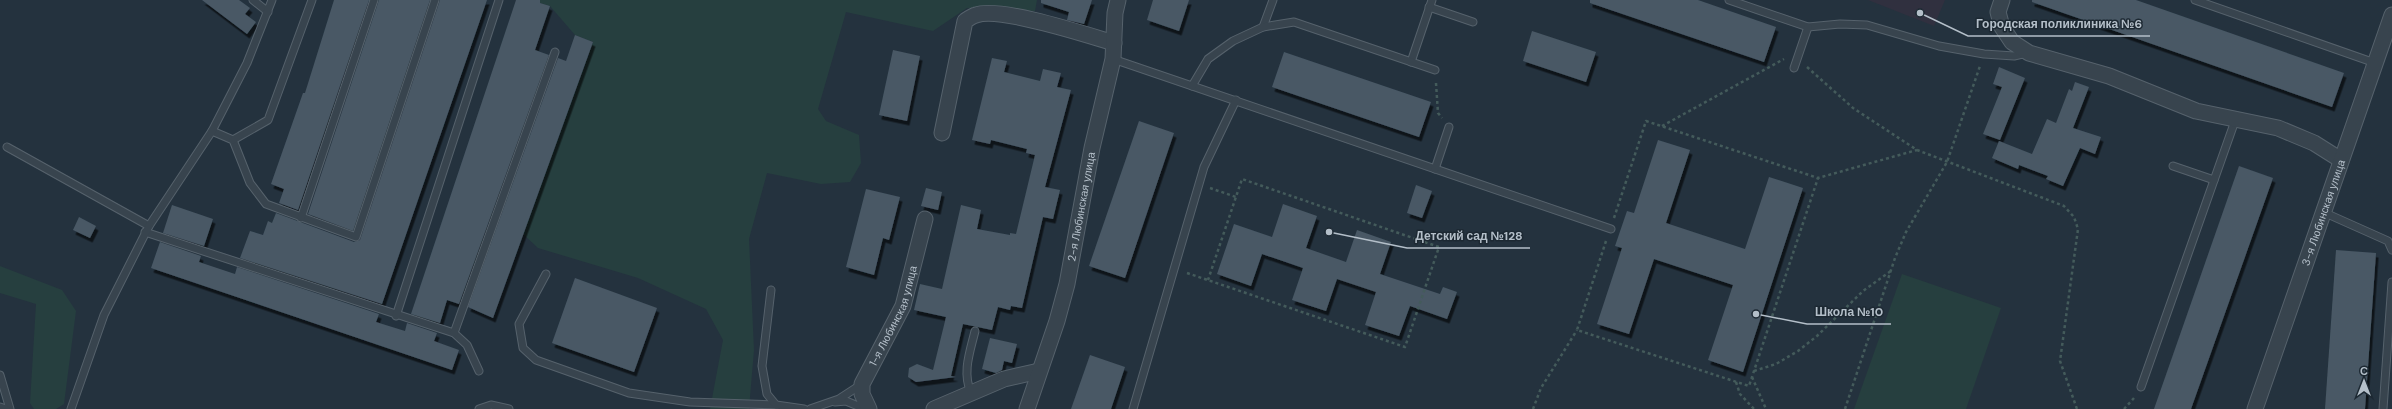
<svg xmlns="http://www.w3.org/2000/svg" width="2392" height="409" font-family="'DM Sans',sans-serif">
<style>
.medical{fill:#30303f}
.green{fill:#263f3f}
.building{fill:#485865;filter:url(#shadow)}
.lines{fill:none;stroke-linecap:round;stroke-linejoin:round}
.service-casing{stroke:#56626c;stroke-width:9}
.minor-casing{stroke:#56626c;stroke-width:17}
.path{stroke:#445b5b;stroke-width:2.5;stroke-dasharray:3 3;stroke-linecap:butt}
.service{stroke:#38444e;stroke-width:7}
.minor{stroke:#38444e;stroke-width:15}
.labels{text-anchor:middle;stroke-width:3;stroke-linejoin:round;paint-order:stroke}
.street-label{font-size:11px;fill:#b4bfc9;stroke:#1d2933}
.leader{fill:none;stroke:#b4bfc9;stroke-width:1.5}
.callout-dot{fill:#b4bfc9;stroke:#1d2933;stroke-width:1.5}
.callout-label{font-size:12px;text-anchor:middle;font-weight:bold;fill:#b4bfc9;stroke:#1d2933;stroke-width:3;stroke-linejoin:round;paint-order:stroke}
</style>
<defs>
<filter id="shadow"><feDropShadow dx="2.5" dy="4.5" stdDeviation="0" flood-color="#0009"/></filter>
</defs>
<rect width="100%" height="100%" fill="#24323e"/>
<polygon class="medical" points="1868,0 1945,0 1934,26"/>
<g class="green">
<polygon points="540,0 1037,0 1035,11 1015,13 967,8 933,31 846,12 818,109 826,121 859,135 861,163 850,182 821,184 767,173 749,239 754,350 749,409 710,409 723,340 706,309 638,278 538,248 523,234 593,42 575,35 550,6 540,3"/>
<polygon points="0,266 62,290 76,311 64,404 56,409 34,409 30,403 36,304 0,293"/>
<polygon points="1902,274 2001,308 1966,409 1854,409"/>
</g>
<g class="building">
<polygon points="202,0 239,0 250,8 245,14 256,22 247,34"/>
<polygon points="334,0 369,0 298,210 279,203 284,189 271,184 303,93 305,93"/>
<polygon points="379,0 430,0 353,231 308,214"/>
<polygon points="440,0 487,0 382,304 240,258 250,231 263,235 268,221 272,223 276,213 354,242 360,240"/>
<polygon points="516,0 540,0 540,3 550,6 535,50 549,55 459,304 447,300 440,323 411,314"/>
<polygon points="1041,0 1092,0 1084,24 1067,20 1069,12 1041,3"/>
<polygon points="1153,0 1189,0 1179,31 1147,20"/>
<polygon points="1590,0 1698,0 1776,27 1764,62 1590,3"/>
<polygon points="2032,0 2136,0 2344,73 2332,107 2032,2"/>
<polygon points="1532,31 1596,52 1586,82 1523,61"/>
<polygon points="575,35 593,42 493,318 468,307 558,58 566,61"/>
<polygon points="893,50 920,56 907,121 879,115"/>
<polygon points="1284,52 1431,102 1419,137 1272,87"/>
<polygon points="992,58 1007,61 1004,72 1040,81 1043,69 1061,73 1057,87 1071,90 1045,187 1060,190 1053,219 1043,217 1022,308 1011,306 1010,310 998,307 992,330 963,324 951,376 956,377 916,382 908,377 909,368 917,364 933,370 946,317 914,310 920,284 942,289 961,205 981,210 977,229 1010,235 1010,233 1016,234 1035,155 1026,153 1027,149 991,140 990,144 972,140"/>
<polygon points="1999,67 2025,78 2000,140 1983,134 2002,87 1993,84"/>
<polygon points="2075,82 2089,87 2073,128 2101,137 2095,154 2080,148 2063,186 2046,179 2048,176 2019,165 2018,169 1992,158 1999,141 2032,154 2047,119 2056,123 2069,89 2072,91"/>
<polygon points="1139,121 1174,133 1125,278 1089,266"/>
<polygon points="1658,140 1690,150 1666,223 1745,249 1769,177 1803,188 1743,372 1708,360 1733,285 1654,259 1629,334 1597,324 1622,248 1615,246 1627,211 1634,213"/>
<polygon points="2239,166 2273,178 2191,409 2154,409"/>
<polygon points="1416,185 1432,191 1422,218 1407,213"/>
<polygon points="926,188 942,192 938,210 921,206"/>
<polygon points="866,189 900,197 889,240 883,238 874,275 846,267"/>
<polygon points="1283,204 1317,216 1306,248 1346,262 1357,230 1391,242 1380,274 1440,294 1443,287 1457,292 1447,319 1410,306 1399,336 1365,325 1376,292 1337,279 1326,311 1292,300 1303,268 1262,254 1251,286 1217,274 1234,224 1272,237"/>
<polygon points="172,205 213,219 204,246 163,233"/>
<polygon points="79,217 96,226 90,238 73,230"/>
<polygon points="160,242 201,256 199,262 235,274 237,267 379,314 376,322 405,331 407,323 437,333 434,341 459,350 452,370 151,268"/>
<polygon points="2336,250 2376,253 2365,409 2325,409"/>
<polygon points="575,278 657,308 634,372 552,343"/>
<polygon points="990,338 1017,344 1012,363 1004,361 1002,370 996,373 982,369"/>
<polygon points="1090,355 1125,367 1111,409 1071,409"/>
</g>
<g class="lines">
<g class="service-casing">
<g id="service">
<polyline points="253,0 268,12"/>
<polyline points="1729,0 1808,27 1840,24 1867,25 1939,46 1984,54 2014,56 2027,53"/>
<polyline points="2195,0 2375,63"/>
<polyline points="1429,7 1473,22"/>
<polyline points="1263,27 1273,0"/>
<polyline points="1113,59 1611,229"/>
<polyline points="1411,62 1432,0"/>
<polyline points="1794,68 1808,27"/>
<polyline points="1192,86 1208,59 1233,41 1263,27 1294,22 1435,70"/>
<polyline points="212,131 233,140 250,183 266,204 356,237 435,0"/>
<polyline points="233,140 268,120 312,0"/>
<polyline points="7,147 149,226"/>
<polyline points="2173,166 2214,180"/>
<polyline points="1435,169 1449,127"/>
<polyline points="2323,212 2388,241 2392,250"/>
<polyline points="301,218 374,0"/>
<polyline points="145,232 454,333 467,345 479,371"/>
<polyline points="546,274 519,324 523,348 536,360 629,393 690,402 776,405"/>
<polyline points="771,290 762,366 767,394 776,405 804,409"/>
<polyline points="396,316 499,0"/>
<polyline points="454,333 555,52"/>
<polyline points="0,375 10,409"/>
<polyline points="2141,387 2236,118"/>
<path d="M 971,393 C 962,372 970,352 975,331"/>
<polyline points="835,402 846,401 865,409"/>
<polyline points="0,407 6,409"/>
<polyline points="71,409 104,315 149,226 212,131 247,63 272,0"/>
<polyline points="479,409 491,405 509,409"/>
<polyline points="810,409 839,399 862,384"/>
<polyline points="1133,409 1204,167 1236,100"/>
<polyline points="2383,409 2392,282"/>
</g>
</g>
<g class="minor-casing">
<g id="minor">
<polyline points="2002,0 1998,12 2002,27 2012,42 2029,53 2109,76 2196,111 2278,128 2314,143 2341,160"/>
<path d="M 942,133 L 965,21 C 968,19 972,16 976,15 C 1000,6 1087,35 1114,43"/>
<path id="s1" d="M 869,409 L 862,394 L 862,384 L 903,306 L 925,219"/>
<polyline points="934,409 1004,379 1039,371"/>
<path id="s2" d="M 1027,409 L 1057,321 L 1067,284 L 1092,148 L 1113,59 L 1115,13 L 1118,0"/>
<path id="s3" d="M 2255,409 L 2392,15"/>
</g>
</g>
<g class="path">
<polyline points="1807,67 1853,108 1917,150 2064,206 2074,217 2078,229 2060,361 2077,409"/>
<polyline points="1436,83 1438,113 1442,118"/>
<polyline points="1662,126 1784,59"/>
<polyline points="1210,188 1236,197"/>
<polyline points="1614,218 1646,121 1818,178 1917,150"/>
<polyline points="1606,241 1577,330 1749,386 1818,178"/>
<polyline points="1187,273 1405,347 1439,247 1242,179 1208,280"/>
<polyline points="1754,371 1776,364 1798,351 1817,336 1863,291 1891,271"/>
<polyline points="1752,377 1766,409"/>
<polyline points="1736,382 1740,394 1754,409"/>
<polyline points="1533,409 1541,388 1577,330"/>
<polyline points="1845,409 1895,258 1906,232 1947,162 1980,66"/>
<polyline points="2124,409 2134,398"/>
</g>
<use href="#service" class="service"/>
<use href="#minor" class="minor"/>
</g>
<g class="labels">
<g class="street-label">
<text dy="4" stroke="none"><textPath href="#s2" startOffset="210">2-я Любинская улица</textPath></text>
<text dy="4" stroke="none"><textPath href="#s3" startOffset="208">3-я Любинская улица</textPath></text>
<text dy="4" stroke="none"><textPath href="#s1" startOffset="102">1-я Любинская улица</textPath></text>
</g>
</g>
<path class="leader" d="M1920 13L1968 36H2150M1329 232L1407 248H1530M1756 314L1807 324H1891"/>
<g class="callout-dot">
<circle cx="1920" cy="13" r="4"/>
<circle cx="1329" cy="232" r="4"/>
<circle cx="1756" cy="314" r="4"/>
</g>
<g class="callout-label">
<text x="2059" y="28">Городская поликлиника №6</text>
<text x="1469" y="240">Детский сад №128</text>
<text x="1849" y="316">Школа №10</text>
</g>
<g transform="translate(2364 381)" stroke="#1d2933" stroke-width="3" paint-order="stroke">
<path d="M0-3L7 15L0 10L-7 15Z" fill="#b4bfc9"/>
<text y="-6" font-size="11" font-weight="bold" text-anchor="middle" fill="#b4bfc9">С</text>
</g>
</svg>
